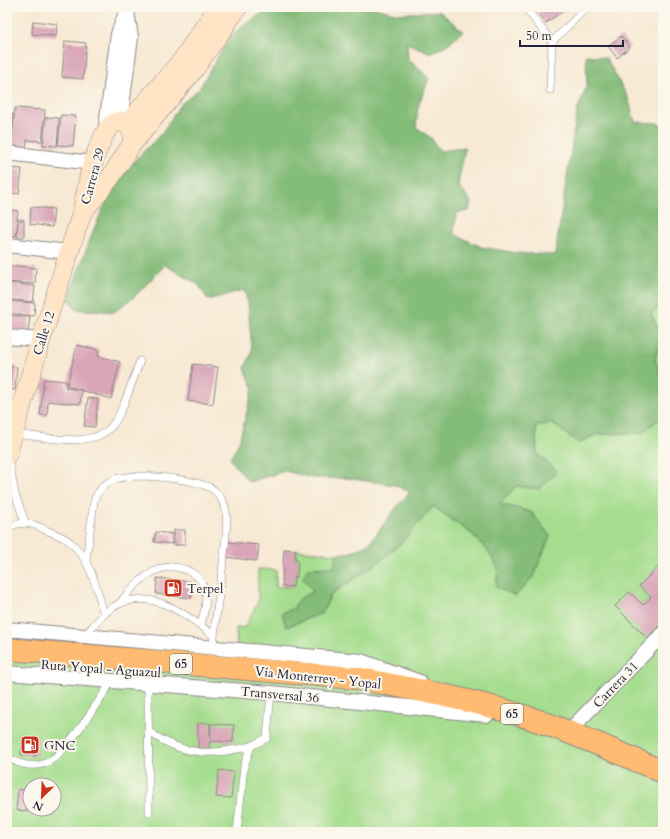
<svg xmlns="http://www.w3.org/2000/svg" width="670" height="839" font-family="Cardo,serif">
<style>
.green{fill:#a5dd8e;stroke:#648064;fill-rule:evenodd}
.forest{fill:#84bc79;stroke:#536f5a}
.building{fill:#d9a6b8}
.lines{fill:none;stroke-linecap:round;stroke-linejoin:round}
.lane-casing{stroke:#8c8687;stroke-width:8}
.street-casing{stroke:#8c8687;stroke-width:16}
.secondary-casing{stroke:#8c8687;stroke-width:20}
.highway-casing{stroke:#8c8687;stroke-width:24}
.lane{stroke:#fff;stroke-width:7}
.street{stroke:#fff;stroke-width:14}
.secondary{stroke:#ffe4c6;stroke-width:19}
.highway{stroke:#febb71;stroke-width:22}
.labels{text-anchor:middle;stroke-width:4;stroke-linejoin:round;paint-order:stroke}
.shield{fill:#fbf7ec;stroke:#636270;stroke-width:1}
.shield-label{font-size:12px;font-weight:bold;fill:#22223b}
.street-label{font-size:13px;fill:#22223b;stroke:#fbf7ec}
.poi-label{font-size:13px;fill:#22223b;stroke:#fbf7ec;text-anchor:start}
</style>
<rect width="100%" height="100%" fill="#fbf7ec"/>
<filter id="ink" filterUnits="userSpaceOnUse"><feTurbulence type="fractalNoise" baseFrequency=".025" numOctaves="2"/><feDisplacementMap in="SourceGraphic" scale="8" xChannelSelector="R" yChannelSelector="G"/><feConvolveMatrix kernelMatrix="1 2 1 2 8 2 1 2 1" color-interpolation-filters="sRGB"/></filter>
<filter id="wash" filterUnits="userSpaceOnUse"><feTurbulence type="fractalNoise" baseFrequency=".012" numOctaves="4" result="noise"/><feDisplacementMap in="SourceGraphic" scale="16" xChannelSelector="R" yChannelSelector="G"/><feGaussianBlur stdDeviation="0.9" result="paint"/><feColorMatrix in="noise" values="0 0 0 0 0 0 0 0 0 0 0 0 0 0 0 0 0 1.4 0 .05"/><feComposite in="paint" operator="in"/></filter>
<g filter="url(#wash)">
<rect width="100%" height="100%" fill="#f7e9d3"/>
<g class="green">
<polygon points="663,303 663,381 655,360 661,334 651,314"/>
<path d="M 663,416 L 663,832 L 7,832 L 7,649 L 238,666 L 236,628 L 245,627 L 258,602 L 258,569 L 276,570 L 276,587 L 293,587 L 294,578 L 297,577 L 298,561 L 295,560 L 296,550 L 337,554 L 335,567 L 307,568 L 313,592 L 299,599 L 293,609 L 282,613 L 287,627 L 322,613 L 331,594 L 378,563 L 405,539 L 433,506 L 472,534 L 487,550 L 498,568 L 533,577 L 550,536 L 531,512 L 500,504 L 516,486 L 540,489 L 557,471 L 537,454 L 536,425 L 553,424 L 579,443 L 597,434 L 641,433 ZM 30,785 L 54,785 L 54,809 L 30,809 Z"/>
</g>
<polygon class="forest" points="281,7 370,7 399,14 439,11 463,31 448,44 431,53 407,43 408,59 429,78 418,107 416,127 431,138 440,151 465,148 458,185 471,202 469,211 456,213 454,234 481,247 516,253 555,255 577,111 587,85 586,55 606,58 628,98 635,122 657,123 663,126 663,303 651,314 661,334 655,360 663,381 663,416 641,433 597,434 579,443 553,424 536,425 537,454 557,471 540,489 516,486 500,504 531,512 550,536 533,577 516,596 496,587 498,568 487,550 472,534 433,506 405,539 378,563 331,594 322,613 286,627 282,613 293,609 299,599 313,592 303,577 308,568 334,567 337,554 352,552 369,544 399,504 410,492 395,485 346,478 313,478 285,471 249,482 230,459 239,442 253,388 245,368 252,352 248,303 244,290 208,300 199,285 165,265 135,296 114,312 76,309 68,299 94,229 111,191 137,158 162,133 180,105 199,89 231,35 261,14"/>
<g id="blocks">
<g class="building">
<polygon points="534,7 568,7 546,23"/>
<polygon points="33,21 57,24 56,36 32,34"/>
<polygon points="621,36 630,47 617,58 608,46"/>
<polygon points="65,41 86,43 83,79 62,77"/>
<polygon points="15,108 45,110 42,141 27,140 26,148 11,147"/>
<polygon points="7,114 13,114 11,144 7,144"/>
<polygon points="61,115 76,116 73,146 58,145"/>
<polygon points="46,117 59,118 57,146 43,145"/>
<polygon points="7,168 22,169 19,194 7,193"/>
<polygon points="31,207 54,209 52,227 30,224"/>
<polygon points="7,210 18,211 17,220 24,220 24,237 17,237 18,222 16,236 7,235"/>
<polygon points="7,265 36,268 35,284 7,282"/>
<polygon points="7,283 35,286 33,302 7,299"/>
<polygon points="7,301 35,303 34,316 7,313"/>
<polygon points="7,315 30,317 28,332 7,330"/>
<polygon points="77,345 99,350 98,356 120,362 111,399 67,386"/>
<polygon points="193,364 218,367 213,404 188,401"/>
<polygon points="7,366 17,367 15,390 7,389"/>
<polygon points="44,379 66,381 66,388 82,390 80,404 48,401 47,416 40,415"/>
<polygon points="88,398 98,399 95,427 84,426"/>
<polygon points="174,530 185,530 185,545 175,545"/>
<polygon points="156,532 173,534 172,544 154,542"/>
<polygon points="227,542 259,545 257,561 225,557"/>
<polygon points="284,549 296,550 295,560 298,561 297,577 294,578 293,587 282,586"/>
<polygon points="663,562 663,622 647,638 615,606 629,592 643,605 651,597 639,586"/>
<polygon points="157,578 193,582 191,598 156,594"/>
<polygon points="198,723 210,723 210,738 211,724 234,725 233,742 210,741 209,749 198,748"/>
<polygon points="23,737 38,738 36,756 21,755"/>
<polygon points="219,770 234,772 231,798 216,797"/>
<polygon points="18,789 30,791 30,809 34,809 34,812 16,810"/>
</g>
</g>
</g>
<g filter="url(#ink)">
<use href="#blocks" fill-opacity="0" stroke="#8c8687" stroke-width="1"/>
<g class="lines">
<g class="lane-casing">
<g id="lane">
<polyline points="525,7 552,42"/>
<polyline points="550,90 552,42 587,7"/>
<path d="M 14,434 C 41,436 89,449 110,428 C 122,417 133,378 140,361"/>
<polyline points="8,456 15,494 25,522"/>
<path d="M 7,528 C 23,520 33,523 48,531 C 55,534 64,537 70,542 C 91,559 97,590 104,614"/>
<path d="M 86,561 L 94,501 C 102,478 121,476 143,476 C 161,477 200,480 214,490 C 220,495 225,504 226,511 C 228,528 225,546 223,563 C 220,591 215,619 213,647"/>
<path d="M 119,604 C 136,581 161,556 191,572 C 200,577 206,588 206,598 C 206,607 203,616 201,625"/>
<path d="M 85,635 C 94,625 102,614 113,607 C 149,586 187,614 214,636"/>
<polyline points="148,684 149,812"/>
<path d="M 148,731 C 182,756 211,756 251,746"/>
<path d="M 7,757 C 20,765 36,769 50,761 C 68,750 99,700 112,681"/>
<polyline points="237,832 244,766 251,746 267,738 271,693"/>
</g>
</g>
<g class="street-casing">
<g id="street">
<polyline points="120,121 131,37 127,11"/>
<polyline points="105,133 118,34 127,10"/>
<polyline points="7,153 93,163"/>
<polyline points="7,245 69,252"/>
<polyline points="7,337 41,340"/>
<polyline points="7,629 361,661 420,682"/>
<polyline points="7,673 271,693 487,715"/>
<polyline points="567,733 663,634"/>
</g>
</g>
<g class="secondary-casing">
<g id="secondary">
<polyline points="128,123 182,60 218,7"/>
<polyline points="85,209 110,178 132,144 193,71 238,7"/>
<path d="M 7,455 L 41,340 L 82,212 L 90,172 L 96,153 L 105,133 L 111,125 L 120,121 C 132,124 133,133 132,144"/>
</g>
</g>
<g class="highway-casing">
<path id="highway" d="M 7,649 L 354,678 C 414,689 475,700 533,719 C 577,734 620,753 663,772"/>
</g>
<use href="#lane" class="lane"/>
<use href="#street" class="street"/>
<use href="#secondary" class="secondary"/>
<use href="#highway" class="highway"/>
</g>
</g>
<defs>
<g id="fuel-square" transform="scale(1)"><rect x="-9" y="-9" width="18" height="18" rx="4" fill="#c8321e" stroke="#fbf7ec"/><path d="M-5.5-6h7V0h2V4h1.3V-2.5L3-4.5l.8-.8L6-3V5H2.5V1h-1V6h-7ZM-4.2-4.7v3.2H.2V-4.7Z" fill="#fff"/></g>
</defs>
<g fill-rule="evenodd">
<use href="#fuel-square" x="173" y="588"/>
<use href="#fuel-square" x="30" y="745"/>
</g>
<g class="labels">
<g class="shield">
<rect x="170" y="654" width="22" height="20" rx="3"/>
<rect x="501" y="704" width="22" height="20" rx="3"/>
</g>
<g class="shield-label">
<text x="181" y="668">65</text>
<text x="512" y="718">65</text>
</g>
<g class="street-label">
<text transform="translate(92 176) rotate(-75)" y="5">Carrera 29</text>
<text transform="translate(43 333) rotate(-73)" y="5">Calle 12</text>
<text transform="translate(101 668) rotate(4)" y="5">Ruta Yopal - Aguazul</text>
<text transform="translate(318 677) rotate(6)" y="5">Vía Monterrey - Yopal</text>
<text transform="translate(615 684) rotate(-46)" y="5">Carrera 31</text>
<text transform="translate(280 694) rotate(5)" y="5">Transversal 36</text>
</g>
<g class="poi-label">
<text x="187" y="593">Terpel</text>
<text x="44" y="750">GNC</text>
</g>
</g>
<rect width="670" height="839" fill="none" stroke="#fbf7ec" stroke-width="24"/>
<g transform="translate(42 797) rotate(204)"><circle r="19" fill="#fbf7ec" stroke="#a4a2a5"/>
<path d="M0-3L7 15L0 10L-7 15Z" fill="#c8321e"/>
<text y="-6" font-size="11" font-weight="bold" text-anchor="middle" fill="#22223b">N</text>
</g>
<path d="M520 40v6h103v-6" fill="none" stroke="#22223b" stroke-width="2"/>
<text x="526" y="40" font-size="12" fill="#22223b" stroke="#fbf7ec" stroke-width="3" paint-order="stroke">50 m</text>
</svg>
